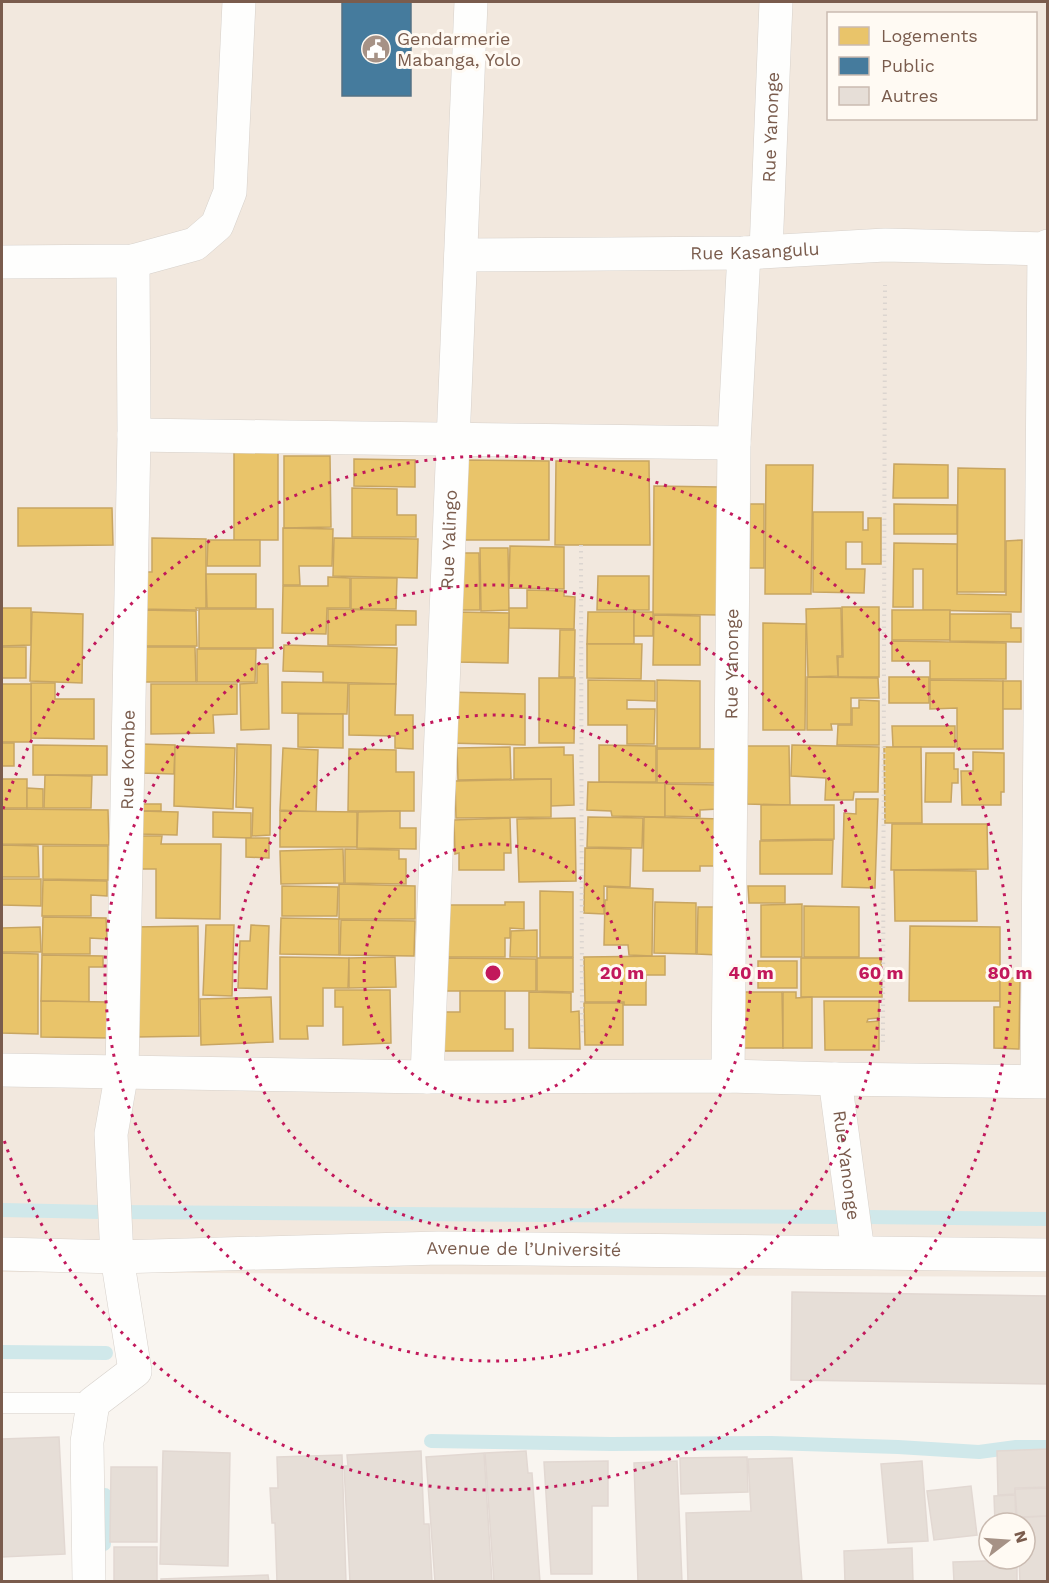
<svg xmlns="http://www.w3.org/2000/svg" width="1049" height="1583" font-family="'Work Sans',sans-serif">
<style>
.residential{fill:#f2e8de;fill-rule:evenodd}
.homes{fill:#e9c46a;stroke:#c8a561;stroke-width:1.5}
.public{fill:#457b9d;stroke:#557285;stroke-width:1.5}
.lines{fill:none;stroke-linecap:round;stroke-linejoin:round}
.stream{stroke:#d0e8ea;stroke-width:14}
.building{fill:#e6ded7;stroke:#e2d8d2;stroke-width:1.5}
.service-casing{stroke:#d7d1cb;stroke-width:21}
.minor-casing{stroke:#d7d1cb;stroke-width:34}
.secondary-casing{stroke:#d9d2cb;stroke-width:34}
.path{stroke:#dcd5d0;stroke-width:4;stroke-dasharray:1.5 4.5;stroke-linecap:butt}
.service{stroke:#fefefd;stroke-width:20}
.minor{stroke:#fefefd;stroke-width:33}
.secondary{stroke:#fefefd;stroke-width:33}
.ring{fill:none;stroke:#c2185b;stroke-width:3;stroke-dasharray:3 6}
.labels{text-anchor:middle;stroke-width:6;stroke-linejoin:round;paint-order:stroke}
.poi-label{font-size:18px;fill:#7a5c4d;stroke:#fffaf3;text-anchor:start}
.street-label{font-size:18px;fill:#7a5c4d;stroke:#fffaf3}
.centre{fill:#c2185b;stroke:#fffaf3;stroke-width:3}
.ring-label{font-size:18px;text-anchor:middle;font-weight:bold;fill:#c2185b;stroke:#fffaf3;stroke-width:6;stroke-linejoin:round;paint-order:stroke}
</style>
<rect width="100%" height="100%" fill="#f9f5f0"/>
<path class="residential" d="M 2,2 L 1047,2 L 1047,1277 L 2,1272 ZM 828,14 L 1036,14 L 1036,118 L 828,118 Z"/>
<g class="homes">
<rect x="234" y="445" width="44" height="95"/>
<polygon points="284,456 330,456 331,527 284,528"/>
<polygon points="354,459 415,460 415,487 354,486"/>
<polygon points="462,460 549,461 549,540 463,540"/>
<polygon points="556,461 649,461 650,545 555,545"/>
<polygon points="894,464 948,465 948,498 893,498"/>
<polygon points="766,465 813,465 811,594 765,594"/>
<polygon points="958,468 1005,469 1005,592 957,592"/>
<polygon points="654,486 719,487 719,615 653,614"/>
<polygon points="352,488 397,489 397,515 416,515 416,537 352,537"/>
<polygon points="750,504 764,504 764,568 749,568"/>
<polygon points="894,504 957,505 957,534 894,534"/>
<polygon points="18,508 112,508 113,545 18,546"/>
<polygon points="813,512 863,512 863,530 868,530 868,518 881,518 881,564 862,564 862,542 846,542 846,569 865,569 864,593 813,592"/>
<polygon points="283,528 333,529 332,566 299,566 300,585 283,585"/>
<polygon points="152,538 206,539 206,608 196,608 197,610 139,609 139,572 152,572"/>
<polygon points="334,538 418,539 417,578 333,576"/>
<polygon points="208,540 260,540 260,566 207,566"/>
<polygon points="1022,540 1021,612 923,610 923,569 913,569 913,607 893,607 894,543 957,544 957,594 1006,595 1006,541"/>
<polygon points="510,546 564,547 564,589 509,588"/>
<polygon points="480,548 508,548 509,610 481,611"/>
<polygon points="458,553 479,553 480,610 459,610"/>
<polygon points="206,574 256,574 256,608 207,608"/>
<polygon points="598,576 649,576 649,610 597,610"/>
<polygon points="328,577 350,578 350,608 327,608 326,634 282,633 283,586 328,586"/>
<polygon points="351,578 397,578 396,609 351,609"/>
<polygon points="527,590 564,591 564,596 575,597 574,629 509,628 509,608 527,608"/>
<polygon points="842,607 879,607 879,677 838,677 838,657 843,657"/>
<polygon points="2,608 31,608 31,645 2,646"/>
<polygon points="841,608 842,656 837,656 838,676 808,677 806,609"/>
<rect x="199" y="609" width="74" height="39"/>
<polygon points="328,609 416,611 416,625 396,625 396,645 328,645"/>
<polygon points="140,610 196,611 197,646 140,646"/>
<rect x="892" y="610" width="58" height="30"/>
<polygon points="32,612 83,614 82,683 30,681"/>
<polygon points="457,612 509,613 508,663 456,662"/>
<polygon points="588,612 634,612 634,644 587,644"/>
<rect x="634" y="612" width="19" height="24"/>
<polygon points="950,614 1011,614 1011,628 1021,628 1021,642 950,641"/>
<polygon points="654,615 700,616 700,665 653,665"/>
<polygon points="763,623 806,624 805,730 763,730"/>
<polygon points="560,630 575,630 574,677 559,677"/>
<polygon points="892,641 1006,643 1006,679 930,679 930,661 892,661"/>
<polygon points="587,644 642,644 641,679 587,678"/>
<polygon points="284,645 397,648 396,684 323,682 323,672 283,671"/>
<rect x="2" y="647" width="24" height="31"/>
<polygon points="140,647 195,647 196,682 140,682"/>
<polygon points="197,649 256,649 255,682 197,682"/>
<polygon points="257,664 268,664 269,729 241,730 240,684 257,683"/>
<polygon points="807,677 878,678 879,698 851,698 851,724 831,724 832,730 807,730"/>
<rect x="889" y="677" width="40" height="26"/>
<polygon points="539,678 575,678 574,743 539,743"/>
<polygon points="588,680 655,681 655,701 627,700 627,709 655,709 654,744 627,744 627,725 588,725"/>
<polygon points="657,680 700,681 700,748 657,748"/>
<polygon points="930,680 1003,681 1003,749 957,749 957,708 930,709"/>
<rect x="1003" y="681" width="18" height="28"/>
<polygon points="282,682 348,683 347,714 282,713"/>
<polygon points="31,683 55,683 55,699 94,699 94,739 31,738"/>
<rect x="2" y="684" width="29" height="58"/>
<polygon points="151,684 237,684 237,714 213,715 214,733 151,734"/>
<polygon points="349,684 396,684 395,715 413,715 413,749 395,748 395,736 349,735"/>
<polygon points="447,692 525,694 525,745 447,743"/>
<polygon points="859,700 879,701 879,745 837,745 838,725 852,725 852,708 859,708"/>
<polygon points="298,714 343,714 343,748 298,747"/>
<polygon points="892,726 955,726 955,747 893,747"/>
<rect x="2" y="743" width="12" height="23"/>
<polygon points="141,744 175,745 174,774 140,773"/>
<polygon points="237,744 271,745 270,835 252,836 253,808 236,807"/>
<polygon points="33,745 107,746 107,775 33,775"/>
<polygon points="599,745 656,746 656,782 599,782"/>
<polygon points="792,745 879,747 878,792 854,792 853,800 825,800 826,778 791,776"/>
<polygon points="175,746 235,748 233,809 174,806"/>
<polygon points="747,746 789,746 790,805 747,804"/>
<polygon points="510,747 511,779 458,780 457,748"/>
<polygon points="564,747 564,755 573,755 574,805 551,806 551,779 514,779 514,748"/>
<polygon points="884,747 921,747 922,823 885,823"/>
<polygon points="283,748 318,750 316,812 280,810"/>
<polygon points="349,749 396,750 396,772 414,772 414,811 348,811"/>
<polygon points="657,749 718,749 717,783 657,783"/>
<polygon points="973,752 1004,753 1004,792 1001,792 1001,805 962,805 961,771 973,771"/>
<polygon points="926,753 954,753 954,769 958,769 958,783 952,783 951,802 925,802"/>
<polygon points="45,775 92,776 91,808 44,808"/>
<rect x="2" y="779" width="25" height="29"/>
<polygon points="551,779 551,817 456,818 455,781"/>
<polygon points="588,782 665,783 665,817 612,816 611,811 587,810"/>
<polygon points="665,784 718,785 718,809 700,810 700,817 665,816"/>
<polygon points="27,788 43,789 43,808 27,808"/>
<polygon points="856,799 878,799 875,888 842,887 844,813 856,814"/>
<rect x="140" y="804" width="21" height="7"/>
<polygon points="761,805 834,805 834,839 761,840"/>
<polygon points="2,809 108,810 109,845 2,844"/>
<polygon points="140,811 178,812 177,835 139,834"/>
<polygon points="280,811 357,812 357,847 280,847"/>
<polygon points="400,811 400,828 416,828 416,849 357,848 358,812"/>
<polygon points="213,812 251,813 251,838 213,837"/>
<polygon points="588,817 643,818 642,848 587,847"/>
<polygon points="644,817 722,819 719,866 700,866 700,871 643,871"/>
<polygon points="510,818 511,853 504,853 504,870 459,870 459,853 455,854 454,820"/>
<polygon points="575,818 576,881 519,882 517,819"/>
<polygon points="892,824 987,824 988,869 891,870"/>
<polygon points="139,836 162,836 161,844 221,844 220,919 156,918 156,869 139,869"/>
<polygon points="246,838 269,838 269,858 246,857"/>
<polygon points="833,840 832,874 760,874 760,841"/>
<polygon points="2,845 38,846 39,877 2,877"/>
<polygon points="43,846 108,846 108,880 43,879"/>
<polygon points="585,848 631,849 630,887 604,886 604,914 584,913"/>
<polygon points="343,849 344,883 281,884 280,851"/>
<polygon points="345,849 399,850 399,859 406,859 406,884 345,883"/>
<polygon points="894,870 976,871 977,921 895,921"/>
<polygon points="2,879 41,879 41,906 2,905"/>
<polygon points="43,880 107,881 107,896 91,895 91,916 42,916"/>
<polygon points="339,884 415,886 415,919 339,919"/>
<polygon points="282,886 338,887 337,916 282,916"/>
<polygon points="748,886 785,886 785,903 749,903"/>
<polygon points="607,887 653,889 652,956 629,955 628,945 604,945 605,900 607,900"/>
<polygon points="540,891 573,892 573,957 540,957"/>
<polygon points="505,902 524,902 524,929 510,928 510,938 505,938 505,957 444,957 444,905 505,905"/>
<polygon points="655,902 696,903 696,954 654,953"/>
<polygon points="802,904 802,957 761,957 761,905"/>
<polygon points="804,906 859,907 859,957 804,957"/>
<polygon points="698,907 719,907 718,955 697,954"/>
<polygon points="43,917 106,918 107,939 90,938 90,954 42,954"/>
<polygon points="281,918 339,919 339,955 280,954"/>
<polygon points="341,920 415,921 414,956 340,955"/>
<polygon points="206,925 234,925 232,996 203,995"/>
<polygon points="251,925 269,926 267,989 238,988 240,941 250,941"/>
<polygon points="198,926 199,1036 136,1037 134,927"/>
<polygon points="910,926 1000,927 1000,1001 909,1001"/>
<polygon points="40,927 41,952 2,952 2,928"/>
<polygon points="537,930 537,957 510,957 511,931"/>
<polygon points="2,953 38,954 38,1034 2,1033"/>
<polygon points="42,955 103,956 103,967 89,967 89,1002 41,1001"/>
<polygon points="665,956 665,975 646,975 646,1005 624,1005 624,1002 585,1002 584,957"/>
<polygon points="280,957 349,958 348,988 323,988 323,1026 307,1026 308,1039 280,1039"/>
<polygon points="395,957 396,987 349,988 349,958"/>
<polygon points="442,958 536,959 536,991 442,991"/>
<polygon points="537,958 573,958 573,992 537,991"/>
<polygon points="801,958 881,958 882,997 801,997"/>
<rect x="758" y="961" width="39" height="27"/>
<polygon points="1000,978 1020,978 1019,1049 994,1048 994,1007 1000,1007"/>
<polygon points="335,990 390,990 391,1043 343,1045 343,1007 335,1007"/>
<polygon points="460,991 505,991 505,1029 513,1029 513,1051 443,1051 444,1012 460,1012"/>
<polygon points="529,992 571,993 571,1012 579,1011 580,1049 529,1048"/>
<polygon points="743,992 782,992 783,1048 744,1048"/>
<polygon points="783,992 796,992 796,998 812,997 812,1048 783,1048"/>
<polygon points="271,997 273,1042 201,1045 200,999"/>
<polygon points="41,1001 109,1002 109,1038 41,1037"/>
<polygon points="824,1001 879,1001 879,1018 868,1019 867,1022 879,1021 879,1050 825,1050"/>
<polygon points="584,1003 623,1003 623,1045 585,1045"/>
</g>
<rect class="public" x="342" y="2" width="69" height="94"/>
<g class="lines">
<g class="stream">
<polyline points="2,1210 101,1212"/>
<polyline points="116,1212 842,1217"/>
<polyline points="867,1217 1048,1219"/>
<polyline points="2,1352 106,1353"/>
<polyline points="431,1441 611,1444 771,1443 898,1447 979,1452 1016,1447 1048,1447"/>
<polyline points="104,1544 105,1495"/>
</g>
</g>
<g class="building">
<polygon points="792,1292 1048,1296 1048,1384 791,1380"/>
<polygon points="59,1437 65,1554 2,1557 2,1439"/>
<polygon points="1048,1449 1048,1487 1015,1488 1015,1494 998,1495 997,1451"/>
<polygon points="163,1451 230,1453 228,1566 160,1564"/>
<polygon points="421,1451 424,1524 429,1524 432,1582 350,1582 344,1466 348,1466 347,1455"/>
<polygon points="526,1451 528,1473 532,1473 540,1582 494,1582 485,1453"/>
<polygon points="484,1453 492,1582 435,1582 426,1457"/>
<polygon points="342,1455 346,1582 277,1582 275,1523 272,1523 270,1488 278,1488 277,1457"/>
<polygon points="747,1457 748,1492 681,1494 680,1458"/>
<polygon points="792,1458 802,1582 688,1582 686,1513 751,1511 748,1459"/>
<polygon points="608,1461 608,1506 592,1506 592,1574 551,1574 544,1462"/>
<polygon points="677,1461 682,1582 638,1582 634,1463"/>
<polygon points="922,1461 928,1541 888,1543 881,1464"/>
<polygon points="111,1467 157,1467 157,1542 110,1542"/>
<polygon points="971,1486 977,1535 934,1540 927,1491"/>
<polygon points="1048,1488 1048,1516 1017,1517 1015,1489"/>
<polygon points="1015,1495 1016,1523 995,1523 994,1496"/>
<polygon points="1047,1516 1048,1582 1020,1582 1019,1559 1025,1559 1025,1523 1017,1523 1017,1518"/>
<rect x="114" y="1547" width="43" height="35"/>
<polygon points="912,1548 913,1582 845,1582 844,1551"/>
<polygon points="1017,1560 1017,1582 954,1582 953,1562"/>
<polygon points="268,1575 269,1582 161,1582 161,1579"/>
</g>
<g class="lines">
<g class="service-casing">
<polyline id="service" points="2,1403 93,1403"/>
</g>
<g class="minor-casing">
<g id="minor">
<path id="s1" d="M 766,251 L 776,2"/>
<path id="s2" d="M 461,255 L 744,253 L 885,245 L 1048,249"/>
<polyline points="2,262 133,261 195,244 217,225 230,192 239,2"/>
<polyline points="134,435 734,443"/>
<polyline points="2,1070 427,1077 728,1076 835,1079 1048,1082"/>
<path id="s3" d="M 728,1076 L 734,443 L 744,253"/>
<path id="s4" d="M 427,1077 L 471,2"/>
<path id="s5" d="M 835,1079 L 858,1252"/>
<polyline points="1037,1081 1044,249 1048,246"/>
<path id="s6" d="M 89,1582 L 87,1442 L 93,1403 L 135,1371 L 117,1257 L 111,1134 L 122,1072 L 134,435 L 133,261"/>
</g>
</g>
<g class="secondary-casing">
<g id="secondary">
<path id="s7" d="M 2,1254 L 117,1257 L 439,1248 L 1048,1255"/>
</g>
</g>
<g class="path">
<polyline points="581,545 582,1037"/>
<polyline points="883,1042 885,285"/>
</g>
<use href="#service" class="service"/>
<use href="#minor" class="minor"/>
<use href="#secondary" class="secondary"/>
</g>
<g class="ring">
<circle cx="493" cy="973" r="129"/>
<circle cx="493" cy="973" r="258"/>
<circle cx="493" cy="973" r="388"/>
<path d="M3 809A517 517 0 1 1 3 1137"/>
</g>
<defs>
<g id="civic-disc" transform="scale(1.5)"><circle r="9.5" fill="#a69286" stroke="#fffaf3"/><path d="M-.6-6.5H3V-4.5H.6V-3L4-1V1h2V6H-6V1h2V-1L-.6-3ZM-1.2 2.5V6h2.4V2.5Z" fill="#fff"/></g>
</defs>
<g fill-rule="evenodd">
<use href="#civic-disc" x="376" y="49"/>
</g>
<g class="labels">
<g class="poi-label">
<text x="397" y="45">Gendarmerie<tspan x="397" dy="21">Mabanga, Yolo</tspan></text>
</g>
<g class="street-label">
<text dy="6" stroke="none"><textPath href="#s1" startOffset="124">Rue Yanonge</textPath></text>
<text dy="6" stroke="none"><textPath href="#s2" startOffset="294">Rue Kasangulu</textPath></text>
<text dy="6" stroke="none"><textPath href="#s4" startOffset="538">Rue Yalingo</textPath></text>
<text dy="6" stroke="none"><textPath href="#s3" startOffset="412">Rue Yanonge</textPath></text>
<text dy="6" stroke="none"><textPath href="#s6" startOffset="846">Rue Kombe</textPath></text>
<text dy="6" stroke="none"><textPath href="#s5" startOffset="87">Rue Yanonge</textPath></text>
<text dy="6" stroke="none"><textPath href="#s7" startOffset="522">Avenue de l’Université</textPath></text>
</g>
</g>
<circle cx="493" cy="973" r="9" class="centre"/>
<g class="ring-label">
<text x="622" y="979">20 m</text>
<text x="751" y="979">40 m</text>
<text x="881" y="979">60 m</text>
<text x="1010" y="979">80 m</text>
</g>
<rect width="1049" height="1583" fill="none" stroke="#7a5c4d" stroke-width="6"/>
<rect x="827" y="12" width="210" height="108" fill="#fffaf3" stroke="#cabbb1" stroke-width="1.5"/>
<rect x="839" y="27" width="30" height="18" fill="#e9c46a" stroke="#cabbb1" stroke-width="1.5"/>
<text x="881" y="42" font-size="18" fill="#7a5c4d">Logements</text>
<rect x="839" y="57" width="30" height="18" fill="#457b9d" stroke="#cabbb1" stroke-width="1.5"/>
<text x="881" y="72" font-size="18" fill="#7a5c4d">Public</text>
<rect x="839" y="87" width="30" height="18" fill="#e6ded7" stroke="#cabbb1" stroke-width="1.5"/>
<text x="881" y="102" font-size="18" fill="#7a5c4d">Autres</text>
<g transform="translate(1007 1541) rotate(73)"><circle r="28" fill="#fffaf3" stroke="#cabbb1" stroke-width="1.5"/>
<path d="M0-4.5L10 22L0 15L-10 22Z" fill="#a69286"/>
<text y="-9" font-size="16" font-weight="bold" text-anchor="middle" fill="#7a5c4d">N</text>
</g>
</svg>
